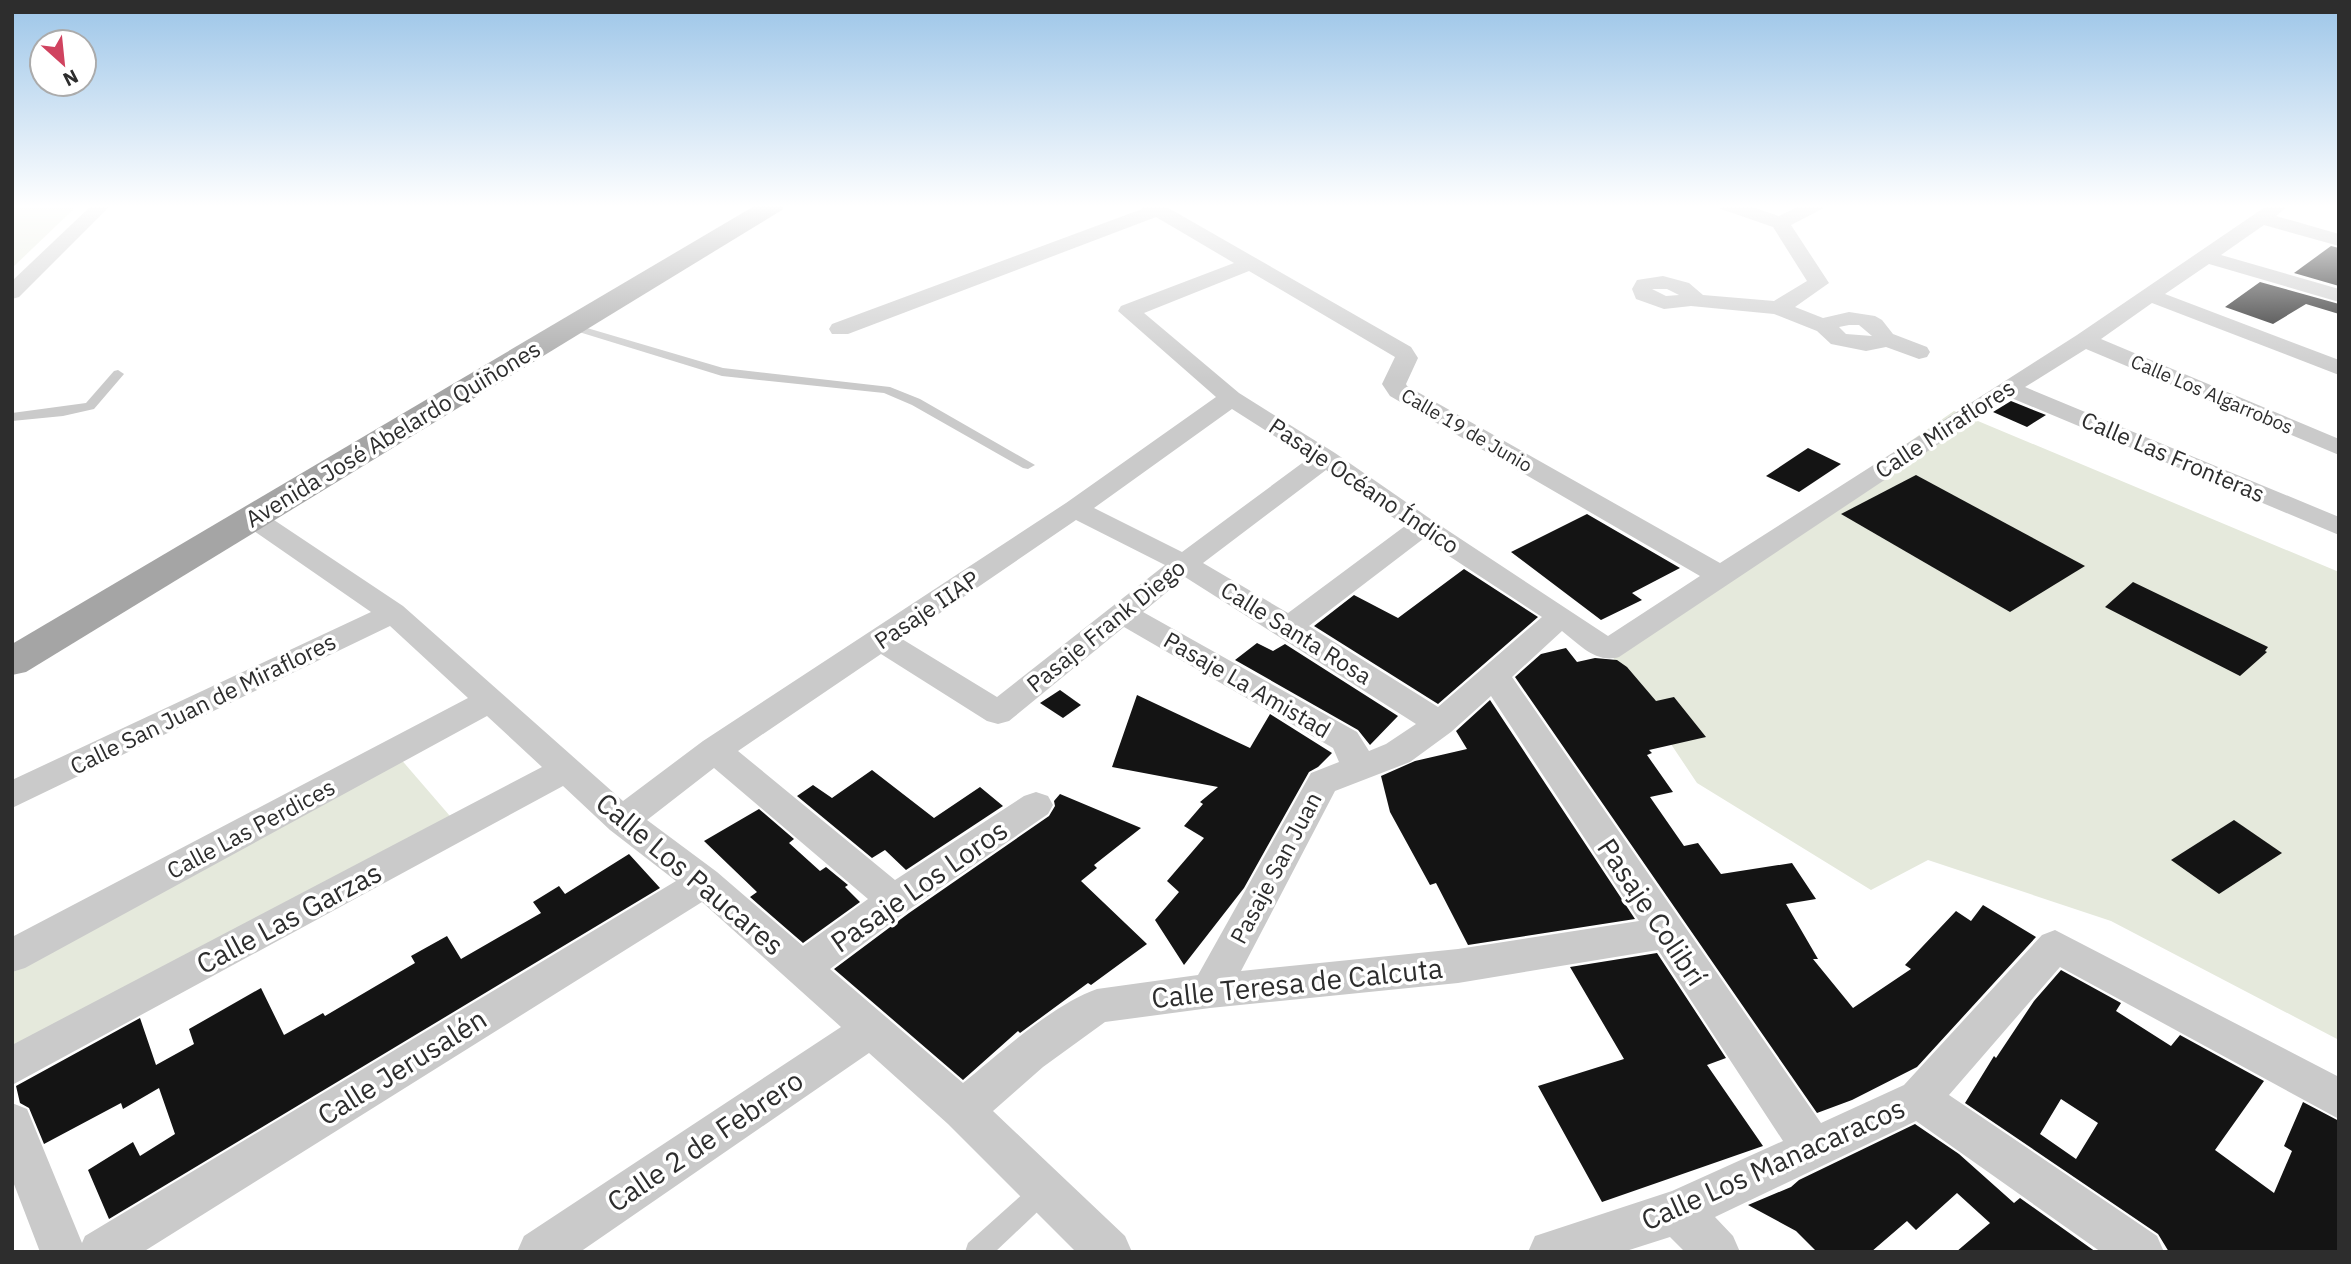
<svg xmlns="http://www.w3.org/2000/svg" width="2351" height="1264" font-family="'IBM Plex Sans',sans-serif">
<style>
.green{fill:#e5e9dc}
.building{fill:#141414;fill-rule:evenodd}
.lines{fill:none;stroke-linecap:round;stroke-linejoin:round}
.service{fill:#cacaca;fill-rule:evenodd}
.minor{fill:#cacaca;fill-rule:evenodd}
.primary{fill:#a5a5a5;fill-rule:evenodd}
.labels{text-anchor:middle;stroke-width:7;stroke-linejoin:round;paint-order:stroke}
.far-street-label{font-size:19px;fill:#2d2d2d;stroke:#fff}
.street-label{font-size:23px;fill:#2d2d2d;stroke:#fff}
.near-street-label{font-size:28px;fill:#2d2d2d;stroke:#fff}
</style>
<rect width="100%" height="100%" fill="#fff"/>
<g class="green">
<polygon points="12,205 78,205 12,268"/>
<polygon points="1954,411 2339,572 2339,1040 2111,921 1928,860 1871,890 1697,783 1608,650"/>
<polygon points="399,757 456,823 12,1060 12,961"/>
</g>
<g class="building">
<polygon points="2331,246 2339,248 2339,286 2294,273"/>
<polygon points="2260,282 2339,304 2339,314 2306,304 2273,324 2225,307"/>
<polygon points="2011,401 2046,415 2027,427 1993,412"/>
<polygon points="1808,448 1841,464 1799,492 1766,476"/>
<polygon points="1916,475 2085,566 2010,612 1841,514"/>
<polygon points="1587,514 1680,568 1632,593 1642,600 1601,620 1511,552"/>
<polygon points="1464,569 1538,617 1438,704 1314,626 1354,595 1398,618"/>
<polygon points="2133,582 2268,647 2265,651 2267,652 2240,676 2105,607"/>
<polygon points="1257,643 1273,651 1285,644 1398,716 1370,745 1358,730 1235,660"/>
<polygon points="1566,648 1577,662 1595,658 1617,660 1627,667 1656,701 1674,697 1706,737 1649,750 1652,753 1647,755 1673,792 1650,797 1684,846 1698,843 1721,874 1792,863 1816,899 1786,904 1818,959 1813,959 1853,1008 1911,969 1905,965 1956,911 1971,921 1983,905 2036,937 1917,1067 1852,1100 1817,1113 1515,677 1541,654"/>
<polygon points="1060,690 1081,705 1063,718 1040,703"/>
<polygon points="1137,695 1250,748 1270,714 1332,753 1318,767 1309,772 1244,888 1184,965 1155,920 1179,892 1167,881 1204,838 1184,826 1203,804 1200,802 1218,787 1112,767"/>
<polygon points="1490,700 1635,919 1468,945 1436,883 1430,885 1390,812 1381,776 1415,761 1467,749 1456,731"/>
<polygon points="872,770 934,818 980,787 1003,806 906,870 885,850 872,858 797,796 813,785 832,798"/>
<polygon points="1060,794 1141,828 1094,865 1097,868 1081,881 1147,944 1091,985 1088,983 1020,1033 1018,1031 963,1080 834,969 909,913 1049,816 1055,806 1054,801"/>
<polygon points="759,809 794,839 789,843 820,871 826,867 848,885 845,887 860,902 803,943 750,897 757,892 704,841"/>
<polygon points="2234,820 2282,853 2219,894 2171,860"/>
<polygon points="629,854 660,888 109,1219 88,1170 133,1142 140,1156 175,1134 159,1088 123,1109 121,1103 44,1144 29,1108 20,1103 16,1086 140,1018 156,1065 194,1044 189,1029 261,988 284,1035 323,1013 325,1016 415,963 411,956 447,936 461,959 541,913 533,902 559,886 565,894"/>
<polygon points="1657,953 1726,1058 1707,1065 1763,1146 1602,1202 1538,1086 1624,1059 1570,967"/>
<path d="M 2061,970 L 2121,1003 L 2116,1011 L 2171,1046 L 2180,1035 L 2264,1081 L 2215,1150 L 2274,1193 L 2292,1151 L 2284,1146 L 2303,1102 L 2339,1121 L 2339,1252 L 2169,1252 L 2158,1234 L 1965,1103 L 1994,1056 L 1996,1058 L 2034,1001 ZM 2061,1099 L 2098,1123 L 2076,1159 L 2040,1134 Z"/>
<polygon points="1915,1124 1959,1154 2014,1203 2020,1198 2096,1252 1956,1252 1990,1223 1957,1193 1916,1230 1907,1221 1871,1252 1817,1252 1796,1231 1748,1205 1791,1187 1799,1180"/>
</g>
<g class="lines">
<g class="service">
<polygon points="570,323 723,368 890,387 920,399 1035,465 1028,469 1023,468 912,405 884,393 722,376 566,328 566,324"/>
<polygon points="118,370 124,374 94,409 63,416 12,421 12,413 86,403 114,371"/>
<polygon points="1043,1179 1051,1183 1055,1191 1051,1199 995,1252 965,1252 968,1243 1035,1183"/>
</g>
<g class="minor">
<polygon points="92,205 111,205 19,297 12,299 12,281"/>
<path d="M 1139,205 L 1165,206 L 1411,347 L 1418,358 L 1406,384 L 1407,386 L 1720,563 L 2077,335 L 2268,205 L 2289,205 L 2276,216 L 2339,234 L 2339,246 L 2264,225 L 2221,255 L 2339,289 L 2339,302 L 2209,264 L 2165,294 L 2339,360 L 2339,375 L 2152,303 L 2101,339 L 2339,439 L 2339,455 L 2086,349 L 2025,387 L 2339,517 L 2339,535 L 2009,397 L 1619,657 C 1596,664 1579,644 1562,631 L 1512,677 L 1821,1123 L 1904,1085 L 2042,935 L 2055,930 L 2339,1077 L 2339,1119 L 2060,967 L 1949,1095 L 2157,1236 L 2164,1252 L 2101,1252 L 1916,1121 L 1715,1217 L 1733,1236 L 1740,1252 L 1685,1252 L 1670,1237 L 1623,1252 L 1528,1252 L 1535,1236 L 1672,1191 L 1783,1141 L 1658,950 L 1458,983 L 1210,1008 L 1105,1022 L 1043,1067 L 993,1111 L 1125,1236 L 1132,1252 L 1076,1252 L 948,1124 L 869,1053 L 580,1252 L 517,1252 L 524,1236 L 841,1027 L 702,902 L 143,1252 L 40,1252 L 12,1179 L 12,1103 L 27,1109 L 82,1243 L 85,1236 L 676,881 L 610,830 L 563,786 L 12,1085 L 12,1045 L 542,767 L 487,716 L 25,968 L 12,972 L 12,937 L 468,698 L 390,626 L 12,808 L 12,780 L 371,612 L 244,524 L 240,518 L 244,512 L 253,510 L 262,512 L 403,606 L 623,801 L 703,741 L 1066,503 L 1216,397 L 1118,311 L 1121,306 L 1234,263 L 1156,217 L 848,334 L 832,334 L 829,329 L 832,324 L 1142,209 ZM 1249,271 L 1395,357 L 1382,384 L 1390,396 L 1700,576 L 1608,636 L 1432,520 L 1335,453 L 1239,393 L 1144,313 ZM 1232,409 L 1309,458 L 1182,552 L 1094,508 ZM 1326,470 L 1405,526 L 1288,613 L 1203,563 ZM 1076,520 L 1165,565 L 997,697 L 902,639 ZM 1423,539 L 1542,617 L 1438,707 L 1309,626 ZM 1185,577 L 1416,724 L 1386,744 L 1369,751 L 1357,732 L 1143,612 ZM 1124,627 L 1333,748 L 1339,762 L 1311,773 L 1198,975 L 1097,989 C 1052,1005 1000,1053 963,1083 L 830,969 L 907,911 L 1048,814 L 1053,805 L 1048,796 L 1036,792 L 1024,796 L 895,880 L 738,751 L 881,654 L 987,721 L 998,724 L 1009,721 ZM 1491,696 L 1639,921 L 1458,949 L 1241,971 L 1335,791 L 1410,762 L 1451,732 ZM 714,768 L 868,899 L 803,946 L 717,872 L 647,820 Z"/>
<path d="M 1719,205 L 1746,205 L 1779,216 L 1801,205 L 1824,205 L 1822,209 L 1791,225 L 1829,283 L 1795,307 L 1823,318 L 1849,312 L 1875,316 L 1882,320 L 1893,334 L 1927,347 L 1930,352 L 1927,357 L 1919,359 L 1886,347 L 1866,351 L 1831,344 L 1817,331 L 1774,314 L 1691,306 L 1664,309 L 1636,299 L 1632,289 L 1637,280 L 1663,276 L 1689,283 L 1703,295 L 1774,301 L 1807,281 L 1773,227 L 1721,209 ZM 1652,289 L 1667,289 L 1679,295 L 1666,296 ZM 1849,325 L 1859,325 L 1872,336 L 1846,334 L 1839,327 Z"/>
</g>
<polygon class="primary" points="756,205 785,205 782,210 26,672 12,675 12,644"/>
</g>
<linearGradient id="sky" x2="0" y2="1"><stop stop-color="#9cc5e8"/><stop offset="0.54" stop-color="#fff"/><stop offset="1" stop-color="#fff" stop-opacity="0"/></linearGradient>
<rect width="2351" height="382" fill="url(#sky)"/>
<g class="labels">
<g class="far-street-label">
<text transform="translate(2212 394) rotate(23)" y="7">Calle Los Algarrobos</text>
<text transform="translate(1467 430) rotate(30)" y="7">Calle 19 de Junio</text>
</g>
<g class="street-label">
<text transform="translate(1945 429) rotate(-33)" y="8">Calle Miraflores</text>
<text transform="translate(393 434) rotate(-31)" y="8">Avenida José Abelardo Quiñones</text>
<text transform="translate(2173 457) rotate(23)" y="8">Calle Las Fronteras</text>
<text transform="translate(1364 486) rotate(34)" y="8">Pasaje Océano Índico</text>
<text transform="translate(927 610) rotate(-34)" y="8">Pasaje IIAP</text>
<text transform="translate(1106 626) rotate(-39)" y="8">Pasaje Frank Diego</text>
<text transform="translate(1296 633) rotate(32)" y="8">Calle Santa Rosa</text>
<text transform="translate(1247 685) rotate(30)" y="8">Pasaje La Amistad</text>
<text transform="translate(203 704) rotate(-26)" y="8">Calle San Juan de Miraflores</text>
<text transform="translate(251 829) rotate(-28)" y="8">Calle Las Perdices</text>
<text transform="translate(1276 868) rotate(-62)" y="8">Pasaje San Juan</text>
</g>
<g class="near-street-label">
<text transform="translate(690 874) rotate(40)" y="10">Calle Los Paucares</text>
<text transform="translate(919 886) rotate(-35)" y="10">Pasaje Los Loros</text>
<text transform="translate(1652 912) rotate(56)" y="10">Pasaje Colibrí</text>
<text transform="translate(289 918) rotate(-28)" y="10">Calle Las Garzas</text>
<text transform="translate(1297 983) rotate(-6)" y="10">Calle Teresa de Calcuta</text>
<text transform="translate(402 1067) rotate(-32)" y="10">Calle Jerusalén</text>
<text transform="translate(705 1141) rotate(-34)" y="10">Calle 2 de Febrero</text>
<text transform="translate(1773 1164) rotate(-24)" y="10">Calle Los Manacaracos</text>
</g>
</g>
<rect width="2351" height="1264" fill="none" stroke="#2d2d2d" stroke-width="28"/>
<g transform="translate(63 63) rotate(153)"><circle r="33" fill="#ffffff" stroke="#ababab" stroke-width="2"/>
<path d="M0-5L12 26L0 18L-12 26Z" fill="#d0435f"/>
<text y="-10" font-size="19" font-weight="bold" text-anchor="middle" fill="#2d2d2d">N</text>
</g>
</svg>
